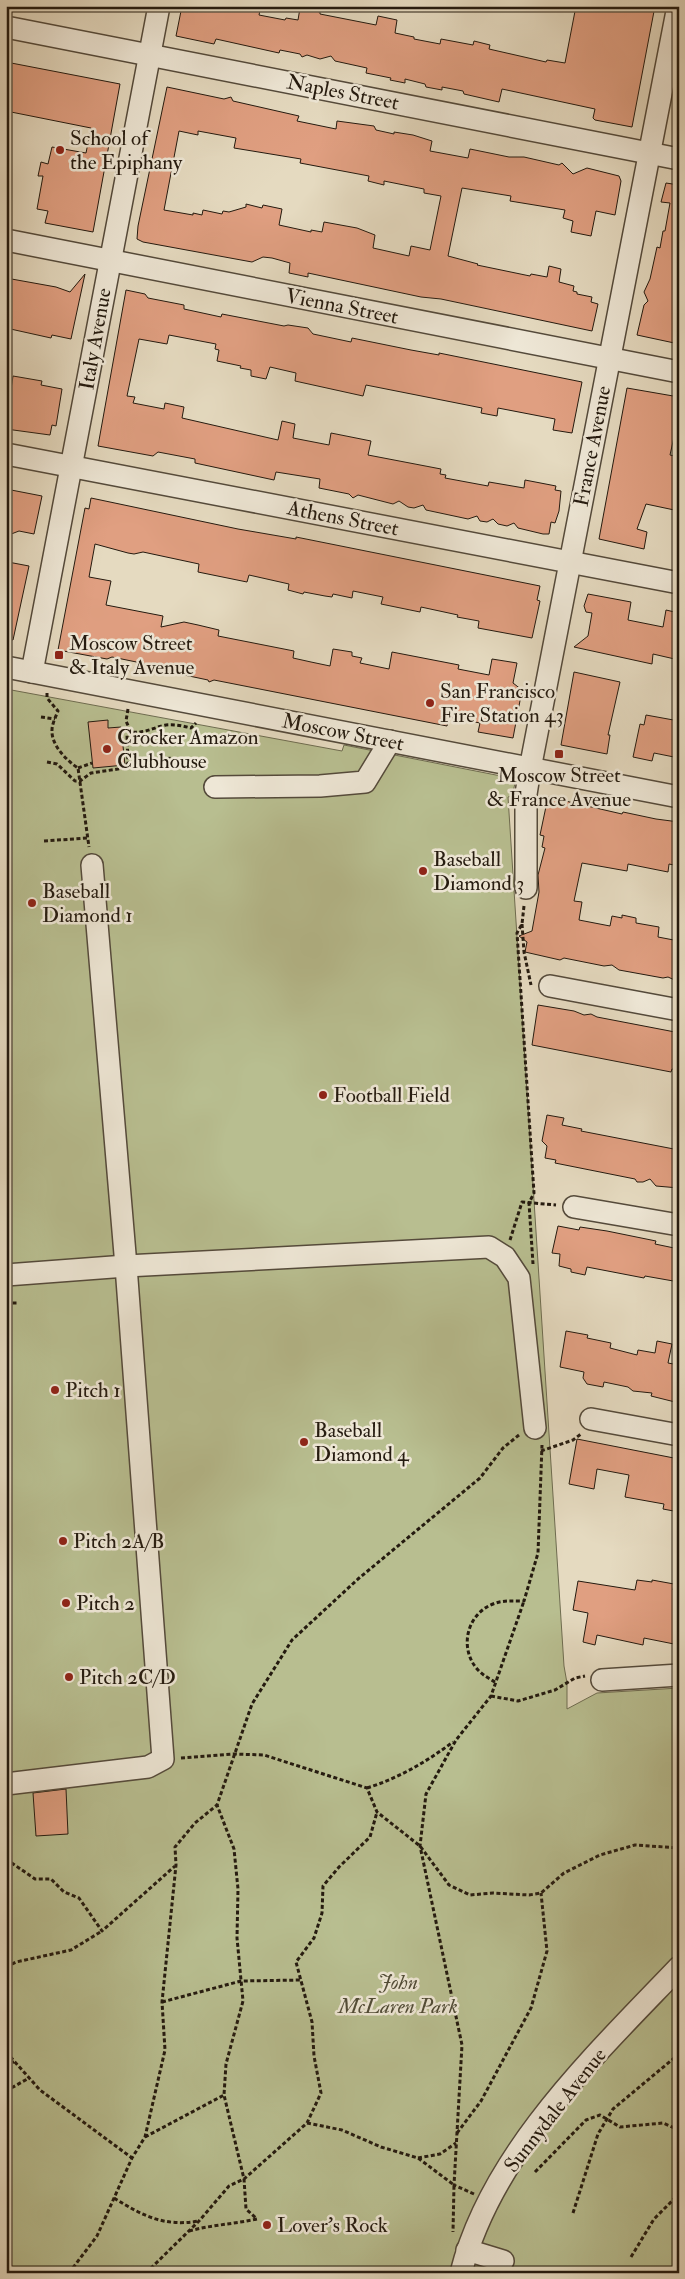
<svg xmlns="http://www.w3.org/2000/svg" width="685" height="2279" font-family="'IM FELL Double Pica',serif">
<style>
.green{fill:#b8be90;stroke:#6e6c50}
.building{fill:#e09f81;stroke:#241a0f;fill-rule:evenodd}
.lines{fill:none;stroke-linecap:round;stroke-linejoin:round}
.minor-casing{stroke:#544a3b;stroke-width:24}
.path{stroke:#241a0f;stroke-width:3;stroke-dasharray:4 2.5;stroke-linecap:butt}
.minor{stroke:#eee7d6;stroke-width:21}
.poi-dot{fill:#8f2418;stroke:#eee7d6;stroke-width:2}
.labels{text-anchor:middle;stroke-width:5;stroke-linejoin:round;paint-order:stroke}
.street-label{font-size:21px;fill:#241a0f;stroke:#eee7d6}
.poi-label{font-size:21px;fill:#241a0f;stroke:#eee7d6;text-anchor:start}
.park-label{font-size:21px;font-style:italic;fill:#504b36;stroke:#eee7d6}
</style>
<rect width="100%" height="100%" fill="#e5dac0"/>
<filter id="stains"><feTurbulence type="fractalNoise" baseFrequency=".004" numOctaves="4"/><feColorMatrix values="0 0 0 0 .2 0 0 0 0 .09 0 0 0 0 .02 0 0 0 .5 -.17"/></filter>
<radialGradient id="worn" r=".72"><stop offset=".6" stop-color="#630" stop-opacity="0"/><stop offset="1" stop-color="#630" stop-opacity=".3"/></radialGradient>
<polygon class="green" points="6,689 342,751 344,745 516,779 512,796 508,797 564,1666 567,1683 567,1709 597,1693 679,1688 679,2273 6,2273"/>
<g class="building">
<polygon points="182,6 261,6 259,15 285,20 286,18 298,20 300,8 320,12 320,14 376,25 378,16 397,20 395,33 414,37 414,39 440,44 441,39 473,45 474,41 490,45 489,49 546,62 547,60 565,63 576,6 655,6 632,127 595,120 593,118 595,109 502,89 499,102 464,94 463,91 442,87 442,90 426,87 425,84 405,79 405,83 390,80 391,78 366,73 367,68 335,61 331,56 320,59 307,55 302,57 300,54 280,50 279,53 216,39 214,44 176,36"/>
<polygon points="6,62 120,84 93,232 45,223 48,211 37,209 43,176 38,176 41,162 48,164 52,147 86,153 91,128 6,111"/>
<path d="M 167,87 L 224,99 L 231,97 L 233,101 L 299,116 L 297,121 L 336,129 L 337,121 L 374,126 L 376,130 L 394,134 L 394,132 L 413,135 L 432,141 L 430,151 L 468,158 L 470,149 L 509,157 L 524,157 L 559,165 L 562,163 L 573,174 L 587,168 L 619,176 L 621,181 L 615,215 L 596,211 L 591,236 L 571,232 L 573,221 L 563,218 L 565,210 L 510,201 L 511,196 L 462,188 L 448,256 L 478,264 L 477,265 L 530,276 L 531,274 L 547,277 L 549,266 L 561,269 L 559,282 L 574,286 L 573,291 L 577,292 L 577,294 L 592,297 L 591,302 L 598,304 L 592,331 L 441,299 L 421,297 L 308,273 L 308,277 L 289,273 L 290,263 L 272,258 L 263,257 L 252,262 L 143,242 L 137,239 L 138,226 ZM 179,131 L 198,135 L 198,131 L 236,138 L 234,148 L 301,159 L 300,163 L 369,176 L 368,181 L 384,185 L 384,181 L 424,189 L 424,193 L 441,196 L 430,250 L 411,246 L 409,256 L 373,248 L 375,235 L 357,228 L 324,222 L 322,232 L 311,230 L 311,232 L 279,225 L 282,209 L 263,205 L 262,208 L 246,204 L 246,207 L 229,212 L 223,211 L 222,214 L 203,210 L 202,215 L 193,213 L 193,215 L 164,210 Z"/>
<polygon points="666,183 679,185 679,344 637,335 644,305 648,301 644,292 650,279 657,247 660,248 663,231 665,231 670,203 661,202"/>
<polygon points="85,274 71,339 52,335 51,338 6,328 6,278 56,287 70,292"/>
<polygon points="126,290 145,294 148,298 184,305 184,309 221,317 222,314 284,326 288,325 308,328 313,334 351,342 352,338 411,350 439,355 439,353 582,382 572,433 553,430 555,419 498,408 497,416 481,413 482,408 366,385 363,396 295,381 296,373 270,367 266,379 251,376 251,370 240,368 241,366 217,361 219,350 215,349 216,344 169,335 167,344 139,339 127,396 135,397 133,403 164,409 165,403 184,407 182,418 278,440 282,421 295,424 293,438 329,445 331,433 371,441 368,455 441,469 440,474 446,475 445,478 488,486 489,482 524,488 525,480 556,486 555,490 561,491 559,511 555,523 551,522 549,534 543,534 518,528 514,523 507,526 498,524 493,519 487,522 480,521 477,516 468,519 426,510 423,505 414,508 408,507 399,501 393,504 358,495 353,498 349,494 319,488 320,479 276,472 274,480 195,463 195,459 158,452 153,456 98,446"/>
<polygon points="13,376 42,381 41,385 62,389 56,426 52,425 50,435 6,429 6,388 11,389"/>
<polygon points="627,388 679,397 679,428 676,428 670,455 679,457 679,511 646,504 637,529 647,532 644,549 599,539"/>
<polygon points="6,489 42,496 34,534 19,531 6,536"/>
<polygon points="91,498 238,529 296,539 296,537 540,586 537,600 540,601 532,638 478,628 479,621 457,617 458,615 421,607 420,612 381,604 383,597 353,591 352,598 333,594 332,597 325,596 304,592 303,594 288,590 289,584 249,575 247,582 198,572 199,564 143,552 134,554 128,553 95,544 89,577 111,581 106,605 163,616 161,627 184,622 198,625 219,630 218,636 294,651 293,658 311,662 330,666 333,649 352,652 352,656 362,658 360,663 389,669 392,652 459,665 458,669 489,675 492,659 517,663 513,683 522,690 513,738 478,732 480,723 449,717 447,726 214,680 209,682 208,680 156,669 156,666 112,657 107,659 58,650 85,508 89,509"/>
<polygon points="8,562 29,566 13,640 6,639 6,572"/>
<polygon points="588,594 631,602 628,620 663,627 666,610 679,613 679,660 653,654 652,664 574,647 588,636 592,613 586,612 584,606"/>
<polygon points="574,672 620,682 608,735 610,735 607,754 561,745"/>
<polygon points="646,715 679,721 679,758 654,753 652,761 633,757 640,724 644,725"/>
<polygon points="108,720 108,728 121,727 125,765 93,768 88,722"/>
<polygon points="548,797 622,814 623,812 656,819 679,822 679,866 669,864 668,872 628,864 627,871 582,863 574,901 582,902 579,920 610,926 612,916 622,918 622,915 636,918 636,923 659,927 658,937 679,941 679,982 668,977 663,978 619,970 612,965 604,966 564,958 560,960 525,952 527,942 519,936 532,931 539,892 538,875 545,848 542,847 544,836 540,835"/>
<polygon points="538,1005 574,1011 584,1015 591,1014 597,1017 675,1032 675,1042 679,1043 679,1070 672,1069 671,1072 532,1045"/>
<polygon points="547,1115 564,1118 562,1125 582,1129 581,1131 679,1150 679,1188 656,1186 650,1179 643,1182 637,1182 635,1179 555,1163 556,1160 545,1158 547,1146 542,1141"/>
<polygon points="558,1226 579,1230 580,1227 607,1231 656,1241 655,1244 679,1249 679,1282 645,1276 644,1278 587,1267 585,1275 571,1272 571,1269 559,1266 560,1254 552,1253"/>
<polygon points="566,1331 588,1335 587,1338 611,1343 610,1348 637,1355 638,1350 655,1353 657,1341 672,1344 668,1363 679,1365 679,1403 651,1396 652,1393 633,1391 628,1387 604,1382 603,1387 587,1384 583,1378 584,1372 560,1367"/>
<polygon points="577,1439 679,1459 679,1512 663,1509 664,1504 625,1497 629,1475 597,1469 594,1489 569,1484"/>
<polygon points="637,1580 652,1582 652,1580 674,1584 673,1590 679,1591 679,1645 644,1638 643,1645 597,1635 595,1645 583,1642 588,1613 573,1610 578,1581 635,1590"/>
<polygon points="66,1789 68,1834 36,1836 33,1793"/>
</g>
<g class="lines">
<g class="minor-casing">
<g id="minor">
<polyline points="6,27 679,159"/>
<polyline points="6,240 679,372"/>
<polyline points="6,454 679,583"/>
<polyline points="6,667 679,797"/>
<polyline points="32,672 159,6"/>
<polyline points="215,787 320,786 365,782 390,741"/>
<polyline points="526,888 526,794 530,769 678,6"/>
<polyline points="550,986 679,1010"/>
<polyline points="574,1207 679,1225"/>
<polyline points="6,1275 126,1266 489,1247 505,1257 519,1278 535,1428"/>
<polyline points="591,1419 679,1435"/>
<polyline points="602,1680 679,1675"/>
<polyline points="6,1784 148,1767 163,1759 126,1266 92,865"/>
<polyline points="467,2250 503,2261"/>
<path d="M 461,2273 C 491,2153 596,2054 679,1967"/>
</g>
</g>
<g class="path">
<path d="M 47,693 L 47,698 L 58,711 C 56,716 52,724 52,730 C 51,745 67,761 78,768 L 89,847"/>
<polyline points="6,698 10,686"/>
<path d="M 128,709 L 126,721 L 131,732 C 145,734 154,727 166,725 C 175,724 183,726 191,728 L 196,723"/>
<polyline points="41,717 55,719"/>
<polyline points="47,762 57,764 75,781 80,781 91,773 125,768 128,763 127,735 131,732"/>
<polyline points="128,763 172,758"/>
<polyline points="78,768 92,763"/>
<polyline points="44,841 88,838"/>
<polyline points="524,906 522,924 517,933 534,1193 529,1203 533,1264"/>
<polyline points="522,924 524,952 531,985"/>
<polyline points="510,1240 522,1202 556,1205"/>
<polyline points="6,1303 17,1303"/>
<polyline points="541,1451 573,1440 581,1434"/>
<path d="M 495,1682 C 490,1679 484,1676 479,1671 C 459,1651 465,1615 493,1604 C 503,1600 513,1601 524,1601 L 538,1553 L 542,1445"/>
<polyline points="491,1696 518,1701 555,1690 575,1678 585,1676"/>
<polyline points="181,1758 234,1754 264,1755 367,1788 377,1812 420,1846 449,1885 470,1895 493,1893 529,1895 541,1893 564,1873 600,1855 635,1845 679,1848"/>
<path d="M 367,1788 C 399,1778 426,1762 453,1742"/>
<polyline points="6,1859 35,1879 51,1879 64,1892 79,1898 102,1931 175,1866"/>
<polyline points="6,1967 16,1962 71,1950 102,1931"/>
<polyline points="162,2002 241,1981 302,1980"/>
<polyline points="6,2052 40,2090 132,2158"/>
<polyline points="6,2063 14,2062"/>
<polyline points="6,2091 29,2078"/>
<polyline points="307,2123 342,2130 381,2147 418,2158 454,2185 453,2232"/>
<polyline points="457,2133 481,2101 531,2008 547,1951 541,1893"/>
<polyline points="145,2137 224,2095"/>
<polyline points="418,2158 440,2154 456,2143"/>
<polyline points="535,2172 586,2120 600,2115 620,2127 663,2123 679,2130"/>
<polyline points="474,2194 454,2185 462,2045 420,1846 426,1794 456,1740 491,1696 524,1601"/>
<path d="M 114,2198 C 143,2216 164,2227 199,2221"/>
<polyline points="573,2213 598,2134 613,2109 679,2054"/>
<path d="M 189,2231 C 211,2225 234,2224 257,2219 L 246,2209 L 244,2179 L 224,2095 L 226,2064 L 243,2001 L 237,1938 L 238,1889 L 234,1849 L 217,1805"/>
<polyline points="631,2257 654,2219 679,2194"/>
<polyline points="69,2273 97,2236 132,2158 145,2137 165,2050 162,2002 176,1865 175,1847 195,1823 217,1805 252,1704 292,1640 358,1579 480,1478 503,1448 519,1435"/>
<polyline points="146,2273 199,2221 229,2186 244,2179 307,2123 321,2093 314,2056 312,2022 296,1962 314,1938 322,1913 323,1886 339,1867 370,1837 377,1812"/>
</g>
<use href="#minor" class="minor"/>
</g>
<g class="poi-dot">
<circle cx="60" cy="150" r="5"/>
<rect x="54" y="650" width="10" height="10" rx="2.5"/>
<circle cx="430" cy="703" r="5"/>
<circle cx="107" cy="749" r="5"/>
<rect x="554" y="749" width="10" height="10" rx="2.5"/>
<circle cx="423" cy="871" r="5"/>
<circle cx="32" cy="903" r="5"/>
<circle cx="323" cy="1095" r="5"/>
<circle cx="55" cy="1390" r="5"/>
<circle cx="304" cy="1442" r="5"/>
<circle cx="63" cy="1541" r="5"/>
<circle cx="66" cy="1603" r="5"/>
<circle cx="69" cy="1677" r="5"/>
<circle cx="267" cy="2225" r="5"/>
</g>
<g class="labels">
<g class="street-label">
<text transform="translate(343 92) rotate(11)" y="7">Naples Street</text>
<text transform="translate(342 306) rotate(11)" y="7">Vienna Street</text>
<text transform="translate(95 339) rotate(-80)" y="7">Italy Avenue</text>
<text transform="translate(592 446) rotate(-79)" y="7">France Avenue</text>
<text transform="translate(343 518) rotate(11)" y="7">Athens Street</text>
<text transform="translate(343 732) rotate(11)" y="7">Moscow Street</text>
<text transform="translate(555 2110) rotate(-52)" y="7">Sunnydale Avenue</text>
</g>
<g class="poi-label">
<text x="70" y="145">School of<tspan x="70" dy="24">the Epiphany</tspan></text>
<text x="69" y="650">Moscow Street<tspan x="69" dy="24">&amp; Italy Avenue</tspan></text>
<text x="440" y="698">San Francisco<tspan x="440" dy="24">Fire Station 43</tspan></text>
<text x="117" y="744">Crocker Amazon<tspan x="117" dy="24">Clubhouse</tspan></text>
<text x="559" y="782" text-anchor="middle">Moscow Street<tspan x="559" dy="24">&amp; France Avenue</tspan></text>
<text x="433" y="866">Baseball<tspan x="433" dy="24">Diamond 3</tspan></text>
<text x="42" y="898">Baseball<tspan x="42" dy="24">Diamond 1</tspan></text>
<text x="333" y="1102">Football Field</text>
<text x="65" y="1397">Pitch 1</text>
<text x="314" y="1437">Baseball<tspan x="314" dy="24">Diamond 4</tspan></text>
<text x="73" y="1548">Pitch 2A/B</text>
<text x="76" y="1610">Pitch 2</text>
<text x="79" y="1684">Pitch 2C/D</text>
<text x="277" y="2232">Lover's Rock</text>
</g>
<g class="park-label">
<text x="398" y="1989">John<tspan x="398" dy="24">McLaren Park</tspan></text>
</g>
</g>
<rect width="685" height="2279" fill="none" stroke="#e5dac0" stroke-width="25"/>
<rect x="8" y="8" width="670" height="2264" fill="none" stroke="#241a0f" stroke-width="2.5"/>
<rect x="12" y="12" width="660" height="2254" fill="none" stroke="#241a0f"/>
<rect width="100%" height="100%" filter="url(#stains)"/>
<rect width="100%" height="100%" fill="url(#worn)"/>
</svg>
